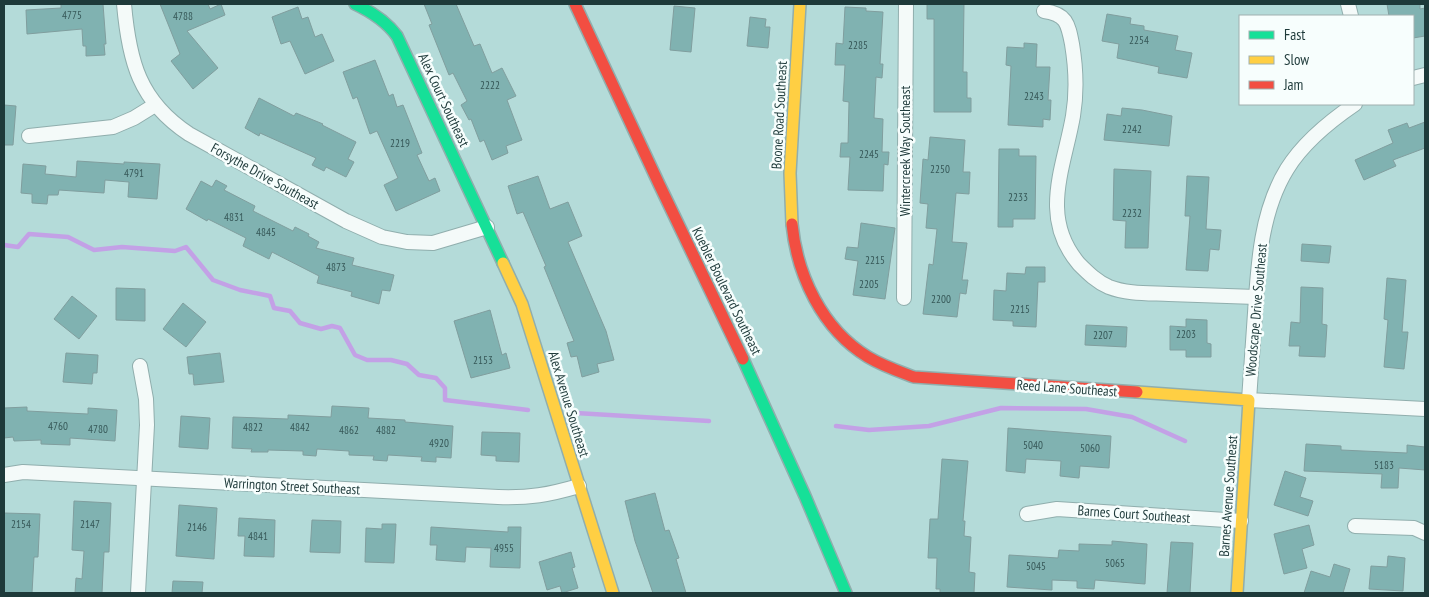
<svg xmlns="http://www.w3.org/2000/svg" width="1429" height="597" font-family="'PT Sans Narrow',sans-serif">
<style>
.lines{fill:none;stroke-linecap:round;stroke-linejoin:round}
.stream{stroke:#c3a1e6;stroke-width:4.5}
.building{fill:#80b2b1;stroke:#809e9e}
.street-casing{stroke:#90aead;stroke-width:16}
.fast-casing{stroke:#90aead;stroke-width:14}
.slow-casing{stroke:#90aead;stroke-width:14}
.jam-casing{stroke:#90aead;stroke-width:14}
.street{stroke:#f4faf9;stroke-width:14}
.fast{stroke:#16e098;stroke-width:11}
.slow{stroke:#ffcf43;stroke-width:11}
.jam{stroke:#f24e42;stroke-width:11}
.labels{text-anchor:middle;stroke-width:5;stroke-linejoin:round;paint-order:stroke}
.number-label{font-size:11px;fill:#365858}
.street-label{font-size:14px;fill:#1e3a3a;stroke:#f7fefd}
</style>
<rect width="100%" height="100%" fill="#b4dbd9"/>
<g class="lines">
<g class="stream">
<polyline points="4,245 18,247 29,234 68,237 94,250 122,247 175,251 186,247 213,280 240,290 270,296 274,308 290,311 300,323 321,329 332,326 340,328 355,355 367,360 391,360 407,364 419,375 436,378 445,388 445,400 528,410"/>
<polyline points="576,413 709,421"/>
<polyline points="836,426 869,430 929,426 1001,408 1086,409 1132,417 1185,441"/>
</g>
</g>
<g class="building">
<polygon points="61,4 103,4 106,44 104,44 105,55 86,56 86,46 83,46 82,29 27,34 26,10 61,8"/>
<polygon points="160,4 208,4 210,9 221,4 225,15 187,31 218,68 193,89 171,61 180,54"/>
<polygon points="424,4 456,4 474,46 480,44 492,73 502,68 516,96 507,100 522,140 506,146 508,153 492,160 484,140 480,142 471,119 469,120 461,105 467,101 453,73 449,75 429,25 432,24"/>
<polygon points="927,4 964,4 963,72 967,72 967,98 971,98 971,112 934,112 934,19 927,19"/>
<polygon points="1387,4 1420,4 1420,9 1425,8 1425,36 1413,38 1413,16 1389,16"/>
<polygon points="674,6 695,8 691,52 670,50"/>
<polygon points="298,7 302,19 308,17 315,37 322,34 334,61 305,74 290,41 281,44 272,17"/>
<polygon points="845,7 866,8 866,11 883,12 880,64 883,64 882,78 876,77 874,118 883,119 882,152 889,152 888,165 884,164 883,191 848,190 850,157 840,157 841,143 848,143 849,102 843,101 845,65 835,65 836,43 843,44"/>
<polygon points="1107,14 1131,18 1130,24 1144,26 1144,30 1178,36 1175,50 1192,53 1187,78 1158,73 1159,67 1117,58 1119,44 1102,41"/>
<polygon points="750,17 766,19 765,27 770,27 768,48 747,46"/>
<polygon points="1024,43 1037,44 1036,67 1050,67 1048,100 1051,100 1050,120 1043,119 1043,127 1008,125 1011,66 1006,65 1007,47 1024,48"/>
<polygon points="375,60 389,96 393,94 397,107 403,105 422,153 417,155 429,181 435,178 440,191 396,211 384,185 398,178 377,131 370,134 357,97 353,99 343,72"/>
<polygon points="259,98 294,116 296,113 323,124 322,125 356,142 348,159 354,162 346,177 326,167 324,171 312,165 316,158 260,133 259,136 245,128"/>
<polygon points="4,105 16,106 13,145 4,145"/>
<polygon points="1122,108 1142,110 1172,116 1169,146 1104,140 1107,114 1121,116"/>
<polygon points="1425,122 1425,148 1393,160 1396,166 1364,180 1355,160 1393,143 1388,130 1407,123 1409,128"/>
<polygon points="930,137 965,140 963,172 970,172 969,194 956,193 952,242 967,243 962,280 968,280 966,294 960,293 957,317 923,314 929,264 933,265 937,229 926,228 928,204 920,203 923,159 928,160"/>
<polygon points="999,149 1019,149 1019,156 1036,156 1035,219 1013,219 1013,227 998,227"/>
<polygon points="77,161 124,164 124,162 160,164 157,199 128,197 129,182 105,180 104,193 59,190 58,195 48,195 47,204 32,203 32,194 21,193 23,164 46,166 45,174 76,177"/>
<polygon points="1114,169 1151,171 1148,248 1125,248 1126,221 1113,220"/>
<polygon points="538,176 550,209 568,202 582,236 568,242 606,331 614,360 597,364 599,372 582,377 577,356 571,357 567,343 574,341 544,267 546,266 523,212 517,214 508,186"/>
<polygon points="1187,176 1209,177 1206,229 1221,230 1219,250 1210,249 1208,271 1186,270 1190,216 1185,216"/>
<polygon points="216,180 227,186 224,190 255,206 253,211 293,231 295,227 309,234 308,236 319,242 316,248 354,258 352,265 394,275 390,291 382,290 379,304 351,296 352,292 317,283 319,276 272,252 269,259 243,246 246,238 208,219 207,221 186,209 201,181 212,187"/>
<polygon points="861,223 895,228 885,299 853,295 858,261 845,259 847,247 858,248"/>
<polygon points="1302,244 1331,246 1329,263 1301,261"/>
<polygon points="1026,267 1045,267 1045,282 1038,282 1036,327 1013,326 1013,321 993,320 994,290 1006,291 1007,273 1025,274"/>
<polygon points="1387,278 1406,280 1402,332 1408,332 1404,369 1384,367 1388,320 1384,319"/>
<polygon points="1301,287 1323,288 1322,324 1327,325 1325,357 1299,356 1300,346 1289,346 1291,322 1300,323"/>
<polygon points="116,288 145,289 145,321 116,320"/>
<polygon points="72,296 97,316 79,339 54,319"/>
<polygon points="183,303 206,322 186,347 163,329"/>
<polygon points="490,310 502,355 506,353 510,368 471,378 454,321"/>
<polygon points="1186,319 1207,320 1207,343 1211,344 1211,357 1186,357 1186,350 1170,350 1170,326 1186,327"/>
<polygon points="1086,325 1127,327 1126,347 1085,345"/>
<polygon points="66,353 98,355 97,373 93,373 92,384 63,382"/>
<polygon points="220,353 224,382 194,385 193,374 189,374 187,357"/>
<polygon points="332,406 369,408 368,418 405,420 405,422 453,426 451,458 436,457 436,462 421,461 422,457 388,455 387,461 373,460 374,456 349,455 349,451 317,449 316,456 303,455 303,451 268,450 268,452 251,452 252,449 232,448 233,417 288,419 288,415 331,417"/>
<polygon points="27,407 27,411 88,414 88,408 117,410 115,441 70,438 70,445 41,444 41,440 14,441 13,437 4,438 4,408"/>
<polygon points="181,416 210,418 208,449 179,447"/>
<polygon points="1008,428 1111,436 1109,468 1080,466 1079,478 1060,476 1061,461 1026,459 1025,473 1006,471"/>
<polygon points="482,432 520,433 519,462 496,461 496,456 481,455"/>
<polygon points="1306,444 1341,446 1341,450 1407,453 1407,445 1425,447 1425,470 1399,468 1398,488 1381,488 1382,474 1304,471"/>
<polygon points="942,459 968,461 963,521 965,521 964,536 971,537 969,572 975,573 974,593 940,593 940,589 936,589 937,558 928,558 930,519 938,519"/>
<polygon points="1285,471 1306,478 1300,497 1313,501 1308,516 1274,505"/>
<polygon points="655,493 665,531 669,530 679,558 676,559 686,593 653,593 635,541 625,501"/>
<polygon points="74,501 111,503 109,552 104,552 102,593 75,593 76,578 82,579 84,551 72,550"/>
<polygon points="179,505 217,508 214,559 176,556"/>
<polygon points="4,513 40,514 38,557 34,557 32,593 4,593"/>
<polygon points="239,518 275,520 274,557 244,556 245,536 238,536"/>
<polygon points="312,520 341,521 340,553 310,552"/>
<polygon points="382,524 396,524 394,563 365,562 366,528 382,529"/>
<polygon points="1309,525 1314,545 1302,549 1307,568 1284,574 1274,534"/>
<polygon points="431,527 508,532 508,527 521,527 520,568 490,567 491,548 466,547 465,562 436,560 437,545 430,545"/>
<polygon points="1112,541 1147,544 1145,584 1095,580 1094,589 1077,588 1077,581 1052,580 1052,590 1007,587 1009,555 1058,558 1059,550 1079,551 1079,544 1112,545"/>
<polygon points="1171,542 1193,543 1190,593 1167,593"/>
<polygon points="571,552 575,567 572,568 578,588 562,593 560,586 547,590 539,562"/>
<polygon points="1388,556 1405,558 1403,591 1369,589 1371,566 1387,567"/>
<polygon points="1334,564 1350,569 1343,593 1304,593 1311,571 1330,577"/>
<polygon points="173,581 203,582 202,593 172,593"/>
</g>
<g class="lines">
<g class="street-casing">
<g id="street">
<path d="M 124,4 C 129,61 139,101 189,134 L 346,221 L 382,237 L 407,242 L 433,243 L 487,227"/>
<polyline points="1348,4 1351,16"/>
<path d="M 1044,11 C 1066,14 1068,23 1072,44 C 1076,68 1077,92 1073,116 C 1064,168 1039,217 1079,264 C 1088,273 1097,282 1109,287 C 1127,294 1149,293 1169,294 C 1198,295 1227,296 1256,297"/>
<polyline points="1413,78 1425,75"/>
<path d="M 1355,104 C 1330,121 1303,143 1287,169 C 1261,211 1258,264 1255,313 C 1253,342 1251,371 1249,400 L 1425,409"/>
<polyline points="29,136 113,127 134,118 155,105"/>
<polyline points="904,298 906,4"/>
<path d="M 4,475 L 23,472 L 498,497 C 530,498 548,495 579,486"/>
<polyline points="1027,514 1057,509 1241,521"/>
<polyline points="1355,526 1414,528 1425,533"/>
<polyline points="138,593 147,425 146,399 140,366"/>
</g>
</g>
<g class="fast-casing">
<g id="fast">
<path d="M 355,4 C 372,12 386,21 397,36 L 503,263"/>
<polyline points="743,359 805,496 846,593"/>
</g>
</g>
<g class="slow-casing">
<g id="slow">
<polyline points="792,224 790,173 800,4"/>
<polyline points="503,263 522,304 613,593"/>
<polyline points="1137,392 1249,400 1237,593"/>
</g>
</g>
<g class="jam-casing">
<g id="jam">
<polyline points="575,4 659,184 743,359"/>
<path d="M 792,224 C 797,275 822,329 868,357 C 883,366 898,371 914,377 L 1137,392"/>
</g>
</g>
<use href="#street" class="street"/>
<use href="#fast" class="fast"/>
<use href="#slow" class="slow"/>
<use href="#jam" class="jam"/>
</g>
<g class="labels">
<g class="number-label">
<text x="72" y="19">4775</text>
<text x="183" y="20">4788</text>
<text x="1139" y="44">2254</text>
<text x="858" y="49">2285</text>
<text x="490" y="89">2222</text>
<text x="1034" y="100">2243</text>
<text x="1132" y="133">2242</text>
<text x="400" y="147">2219</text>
<text x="869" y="158">2245</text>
<text x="940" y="173">2250</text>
<text x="134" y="177">4791</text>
<text x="1018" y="201">2233</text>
<text x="1132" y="217">2232</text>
<text x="234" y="221">4831</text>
<text x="266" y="236">4845</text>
<text x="875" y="264">2215</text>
<text x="336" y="271">4873</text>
<text x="869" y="288">2205</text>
<text x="941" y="303">2200</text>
<text x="1020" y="313">2215</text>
<text x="1186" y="338">2203</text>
<text x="1103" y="339">2207</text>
<text x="483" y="364">2153</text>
<text x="58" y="430">4760</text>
<text x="253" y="431">4822</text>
<text x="300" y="431">4842</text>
<text x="98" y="433">4780</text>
<text x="349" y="434">4862</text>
<text x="386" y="434">4882</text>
<text x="439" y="447">4920</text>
<text x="1033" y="449">5040</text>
<text x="1090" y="452">5060</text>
<text x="1384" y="469">5183</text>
<text x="21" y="528">2154</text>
<text x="90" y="528">2147</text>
<text x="197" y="531">2146</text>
<text x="258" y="540">4841</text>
<text x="504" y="552">4955</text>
<text x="1115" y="567">5065</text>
<text x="1036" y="570">5045</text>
</g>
<g class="street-label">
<text transform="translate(444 100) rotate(65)" y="5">Alex Court Southeast</text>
<text transform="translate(779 115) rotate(-87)" y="5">Boone Road Southeast</text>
<text transform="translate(905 151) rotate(-90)" y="5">Wintercreek Way Southeast</text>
<text transform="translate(265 176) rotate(29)" y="5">Forsythe Drive Southeast</text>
<text transform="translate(727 291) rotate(64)" y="5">Kuebler Boulevard Southeast</text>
<text transform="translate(1256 310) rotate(-85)" y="5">Woodscape Drive Southeast</text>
<text transform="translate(1067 388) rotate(4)" y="5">Reed Lane Southeast</text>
<text transform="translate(569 404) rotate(73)" y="5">Alex Avenue Southeast</text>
<text transform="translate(292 486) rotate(3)" y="5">Warrington Street Southeast</text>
<text transform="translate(1228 496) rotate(-86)" y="5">Barnes Avenue Southeast</text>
<text transform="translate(1134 514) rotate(4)" y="5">Barnes Court Southeast</text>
</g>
</g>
<rect width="1429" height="597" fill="none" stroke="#1e3a3a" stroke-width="10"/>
<rect x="1239" y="15" width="175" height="90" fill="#f7fefd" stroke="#a0b0af"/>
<rect x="1249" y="31" width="25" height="8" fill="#16e098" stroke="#a0b0af"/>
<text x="1284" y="40" font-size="15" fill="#1e3a3a">Fast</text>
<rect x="1249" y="56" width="25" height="8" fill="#ffcf43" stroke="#a0b0af"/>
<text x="1284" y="65" font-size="15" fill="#1e3a3a">Slow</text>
<rect x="1249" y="81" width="25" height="8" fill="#f24e42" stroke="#a0b0af"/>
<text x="1284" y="90" font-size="15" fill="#1e3a3a">Jam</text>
</svg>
